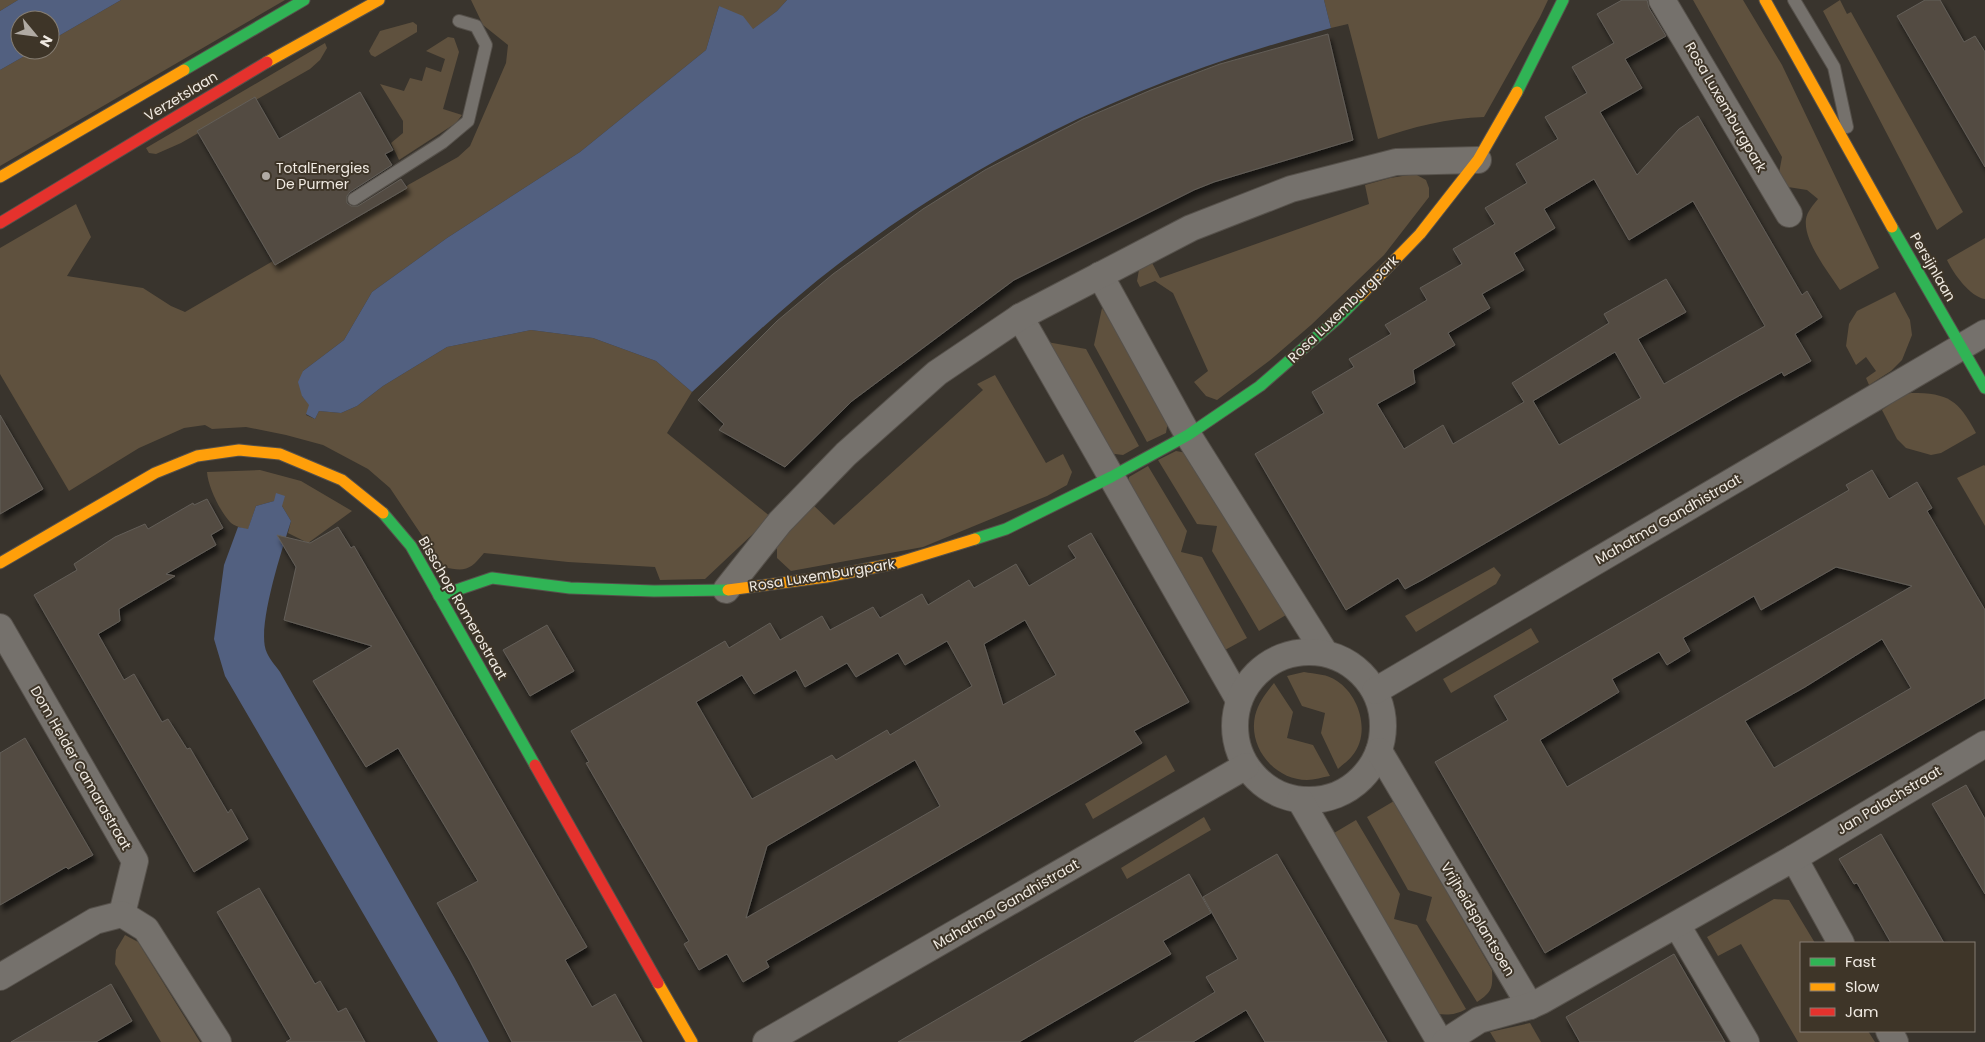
<svg xmlns="http://www.w3.org/2000/svg" width="1985" height="1042" font-family="Poppins,sans-serif">
<style>
.green{fill:#5f513e}
.water{fill:#526080}
.building{fill:#534c43;stroke:#635e58;fill-rule:evenodd;filter:url(#shadow)}
.lines{fill:none;stroke-linecap:round;stroke-linejoin:round}
.lane-casing{stroke:#56514b;stroke-width:14}
.street-casing{stroke:#56514b;stroke-width:28}
.fast-casing{stroke:#56514b;stroke-width:13}
.slow-casing{stroke:#56514b;stroke-width:13}
.jam-casing{stroke:#56514b;stroke-width:13}
.lane{stroke:#75716c;stroke-width:12}
.street{stroke:#75716c;stroke-width:26}
.fast{stroke:#30b455;stroke-width:11}
.slow{stroke:#ff9f0a;stroke-width:11}
.jam{stroke:#e5322d;stroke-width:11}
.poi-dot{fill:#b0aaa3;stroke:#3e3528;stroke-width:2}
.labels{text-anchor:middle;stroke-width:4;stroke-linejoin:round;paint-order:stroke}
.street-label{font-size:14px;fill:#f0eae2;stroke:#3e3528}
.poi-label{font-size:14px;fill:#f0eae2;stroke:#3e3528;text-anchor:start}
</style>
<defs>
<filter id="shadow"><feDropShadow dx="3" dy="5.5" stdDeviation="2.5" flood-color="#0009"/></filter>
</defs>
<rect width="100%" height="100%" fill="#39342d"/>
<g class="green">
<polygon points="0,0 18,0 0,11"/>
<polygon points="121,0 285,0 0,166 0,70 35,50 50,50 50,41"/>
<path d="M 471,0 L 787,0 L 777,11 L 752,30 L 719,6 L 706,50 L 580,152 L 447,238 L 372,292 L 344,340 L 303,371 L 302,396 L 310,405 L 306,415 L 315,419 L 319,411 L 341,413 L 357,406 L 383,386 L 447,347 L 531,330 L 593,338 L 656,361 L 692,392 L 667,433 L 771,517 L 705,579 L 660,580 L 655,567 L 568,562 L 484,553 C 470,570 466,572 443,567 L 390,488 L 368,469 L 323,445 L 286,435 L 246,427 L 212,429 L 205,425 L 184,428 L 139,448 L 69,491 L 0,374 L 0,248 L 76,204 L 91,237 L 67,276 L 143,288 L 171,306 L 185,312 L 273,261 L 276,264 L 400,192 L 408,185 L 458,157 L 470,146 L 506,63 L 508,45 L 483,25 Z"/>
<path d="M 1324,0 L 1548,0 L 1540,17 L 1484,117 C 1448,118 1412,127 1378,139 L 1348,24 L 1331,28 Z"/>
<path d="M 1693,0 L 1743,0 L 1782,65 L 1879,268 L 1840,290 C 1829,273 1803,241 1806,219 C 1807,212 1813,205 1818,199 L 1807,190 L 1788,187 L 1779,173 L 1782,157 Z"/>
<polygon points="1840,0 1847,14 1851,12 1963,212 1937,230 1823,11"/>
<polygon points="413,22 417,25 417,32 375,57 371,55 369,51 380,31"/>
<polygon points="448,37 454,38 459,52 443,109 462,115 456,123 399,160 391,143 403,133 403,121 380,84 404,91 410,78 422,81 426,67 441,72 445,59 426,51"/>
<polygon points="325,43 327,48 320,60 310,69 181,143 156,154 149,153 146,148"/>
<polygon points="1415,174 1426,180 1429,188 1429,197 1384,255 1311,325 1269,361 1217,400 1206,396 1194,382 1208,371 1173,293 1155,281 1140,287 1137,281 1140,264 1150,259 1160,278 1369,204 1365,185 1390,178"/>
<path d="M 1985,238 L 1985,299 C 1970,297 1953,273 1947,260 Z"/>
<polygon points="1895,292 1910,320 1912,335 1902,360 1891,371 1869,385 1866,378 1876,371 1866,357 1856,365 1846,346 1849,324 1857,311"/>
<polygon points="1102,308 1169,415 1166,433 1147,442 1094,345"/>
<polygon points="1047,342 1086,349 1139,446 1123,455 1107,453"/>
<polygon points="995,375 1046,463 1063,454 1072,472 1067,485 1047,496 923,547 791,571 777,558 777,546 784,535 810,502 834,525 983,390 977,384"/>
<path d="M 1911,393 C 1949,393 1958,400 1976,433 L 1941,453 L 1931,455 L 1906,448 L 1897,439 L 1882,410 L 1902,396 Z"/>
<polygon points="1176,451 1193,454 1286,615 1259,631 1212,551 1217,526 1197,524 1158,460"/>
<polygon points="1984,465 1985,466 1985,526 1957,478"/>
<polygon points="1148,466 1187,531 1181,552 1202,557 1247,638 1225,650 1128,487 1129,477"/>
<path d="M 260,470 L 301,481 L 352,511 L 308,543 L 288,533 L 291,521 L 282,506 L 274,501 L 256,506 L 248,530 C 242,528 234,526 230,522 C 220,511 208,487 207,472 Z"/>
<polygon points="1494,567 1501,575 1496,584 1416,632 1405,616"/>
<polygon points="1531,628 1539,642 1451,693 1443,679"/>
<path d="M 1304,672 C 1315,674 1328,674 1337,681 C 1360,696 1371,734 1352,756 C 1348,761 1342,765 1338,769 L 1321,733 L 1325,713 L 1302,706 L 1287,676 Z"/>
<path d="M 1274,683 L 1293,712 L 1287,738 L 1313,745 L 1330,776 C 1323,777 1314,780 1307,780 C 1275,780 1248,748 1255,716 C 1258,703 1266,693 1274,683 Z"/>
<polygon points="1166,755 1175,771 1093,819 1085,804"/>
<path d="M 1394,801 L 1492,970 C 1493,988 1492,992 1477,1002 L 1426,920 L 1432,897 L 1408,890 L 1367,817 Z"/>
<polygon points="1204,817 1211,830 1127,879 1121,868"/>
<path d="M 1356,820 L 1400,894 L 1394,919 L 1417,925 L 1466,1009 C 1456,1015 1448,1015 1437,1014 L 1329,836 Z"/>
<polygon points="1774,899 1789,900 1815,943 1801,943 1801,1031 1868,1031 1875,1042 1798,1042 1741,944 1718,956 1707,937"/>
<polygon points="125,935 138,942 200,1042 161,1042 115,964 116,950"/>
<polygon points="1530,1023 1541,1042 1496,1042 1490,1032"/>
</g>
<g class="water">
<polygon points="18,0 121,0 50,41 50,20 20,20 20,50 35,50 0,70 0,11"/>
<path d="M 787,0 L 1324,0 L 1331,28 C 1150,76 986,151 837,265 C 786,304 739,349 692,392 L 656,361 L 593,338 L 531,330 L 447,347 L 383,386 L 357,406 L 341,413 L 319,411 L 315,419 L 306,414 L 309,405 L 302,396 L 298,382 L 303,371 L 344,340 L 372,292 L 447,238 L 580,152 L 706,50 L 719,6 L 743,16 L 753,29 L 777,11 Z"/>
<path d="M 276,493 L 285,496 L 282,506 L 291,521 C 283,547 255,630 267,653 C 270,660 276,666 280,672 L 454,977 L 489,1042 L 438,1042 L 225,676 L 214,639 L 224,565 L 238,527 L 248,529 L 256,506 L 274,501 Z"/>
</g>
<g class="building">
<path d="M 1622,0 L 1647,0 L 1649,8 L 1666,36 L 1625,59 L 1642,88 L 1600,112 L 1637,175 L 1679,129 L 1698,116 L 1802,295 L 1807,291 L 1822,317 L 1795,334 L 1811,361 L 1784,376 L 1782,372 L 1735,398 L 1422,580 L 1405,589 L 1398,578 L 1346,610 L 1255,454 L 1324,413 L 1312,392 L 1354,367 L 1349,359 L 1391,334 L 1385,325 L 1427,300 L 1420,288 L 1462,264 L 1453,249 L 1495,224 L 1485,208 L 1527,183 L 1516,164 L 1558,139 L 1545,117 L 1587,93 L 1572,67 L 1614,43 L 1597,14 ZM 1594,179 L 1629,240 L 1693,201 L 1765,326 L 1664,384 L 1638,339 L 1686,312 L 1666,279 L 1604,314 L 1609,323 L 1512,383 L 1524,402 L 1453,444 L 1443,425 L 1404,449 L 1377,404 L 1415,383 L 1413,370 L 1455,345 L 1448,333 L 1490,308 L 1482,294 L 1524,270 L 1514,253 L 1555,228 L 1544,209 ZM 1615,352 L 1641,398 L 1559,445 L 1533,401 Z"/>
<polygon points="1925,0 1940,0 1964,42 1975,36 1985,52 1985,167 1897,16"/>
<polygon points="1328,34 1353,140 1214,182 1194,190 1014,280 852,401 785,467 719,430 724,424 698,400 777,321 833,274 923,209 985,170 1083,119 1151,90 1220,64"/>
<polygon points="360,92 393,150 385,154 392,165 350,192 347,196 347,203 351,206 358,206 401,179 407,188 275,265 197,131 255,97 279,139"/>
<polygon points="0,415 43,489 0,514"/>
<path d="M 1872,470 L 1889,499 L 1917,482 L 1932,508 L 1927,511 L 1985,610 L 1985,698 L 1545,953 L 1435,762 L 1508,720 L 1494,696 L 1849,490 L 1846,485 ZM 1836,567 L 1912,586 L 1567,787 L 1540,740 L 1619,692 L 1612,679 L 1659,652 L 1667,665 L 1690,651 L 1683,638 L 1754,596 L 1761,610 ZM 1882,639 L 1911,688 L 1774,768 L 1745,721 L 1805,687 Z"/>
<polygon points="207,499 223,528 211,535 216,545 166,574 175,576 119,609 120,621 98,634 124,680 134,674 162,722 168,719 187,749 190,748 228,813 231,809 248,839 194,872 34,595 77,570 74,564 115,537 145,524 148,529 193,503 194,505"/>
<polygon points="338,527 351,548 354,546 587,947 565,960 592,1007 615,994 642,1042 512,1042 470,961 437,903 478,881 398,748 366,767 313,681 372,646 284,620 296,567 277,535 310,543"/>
<path d="M 1091,533 L 1189,702 L 1134,731 L 1142,743 L 766,961 L 769,967 L 743,982 L 727,954 L 699,970 L 684,944 L 689,941 L 586,763 L 589,762 L 571,731 L 725,641 L 729,648 L 770,623 L 780,640 L 822,616 L 830,630 L 873,607 L 880,618 L 922,594 L 928,605 L 969,580 L 974,588 L 1016,564 L 1029,586 L 1076,558 L 1068,546 ZM 1025,620 L 1056,675 L 1003,705 L 984,644 ZM 947,641 L 972,686 L 890,735 L 887,730 L 836,760 L 832,755 L 752,799 L 696,702 L 742,675 L 754,694 L 796,670 L 805,687 L 847,663 L 856,677 L 898,653 L 905,665 ZM 915,760 L 940,806 L 746,918 L 767,846 Z"/>
<polygon points="547,625 574,671 530,696 503,650"/>
<polygon points="25,738 93,855 68,869 66,867 0,905 0,753"/>
<polygon points="1966,785 1985,819 1985,894 1932,804"/>
<polygon points="1881,834 1923,906 1944,943 1891,943 1857,883 1854,884 1839,859"/>
<polygon points="1277,854 1387,1042 1265,1042 1246,1010 1193,1042 1134,1042 1215,992 1206,977 1238,959 1203,897"/>
<polygon points="1189,874 1211,913 1163,941 1171,954 1019,1042 898,1042"/>
<polygon points="259,888 315,984 320,981 338,1012 346,1008 365,1042 286,1042 291,1039 217,912"/>
<polygon points="1674,954 1725,1042 1580,1042 1566,1017"/>
<polygon points="111,984 132,1021 96,1042 11,1042"/>
</g>
<g class="lines">
<g class="lane-casing">
<g id="lane">
<polyline points="1794,0 1834,67 1847,127"/>
<polyline points="354,199 443,142 468,121 486,45 476,26 459,21"/>
</g>
</g>
<g class="street-casing">
<g id="street">
<polyline points="1662,0 1789,214"/>
<polyline points="1100,275 1188,435 1325,653"/>
<polyline points="1020,317 1239,700"/>
<polyline points="726,590 780,522 846,454 937,373 1020,317 1191,228 1291,189 1396,162 1478,160"/>
<polyline points="0,627 135,861 122,914"/>
<circle cx="1309" cy="726" r="74"/>
<polyline points="1375,691 1985,333"/>
<polyline points="1379,751 1530,1006"/>
<polyline points="1300,800 1440,1042"/>
<polyline points="1794,858 1841,943"/>
<polyline points="1677,925 1746,1042"/>
<polyline points="0,977 95,921 122,914 146,929 218,1042"/>
<polyline points="1889,1031 1895,1042"/>
<polyline points="766,1042 1246,766"/>
<polyline points="1445,1042 1479,1020 1530,1006 1541,1001 1794,858 1985,744"/>
</g>
</g>
<g class="fast-casing">
<g id="fast">
<polyline points="184,70 304,0"/>
<polyline points="1517,92 1563,0"/>
<polyline points="1892,227 1985,388"/>
<polyline points="383,513 411,546 535,765"/>
<polyline points="975,539 1006,529 1111,477 1188,435 1260,386 1338,318 1360,296"/>
<polyline points="439,596 492,578 570,588 654,591 728,590"/>
</g>
</g>
<g class="slow-casing">
<g id="slow">
<polyline points="1765,0 1892,227"/>
<polyline points="267,62 379,0"/>
<polyline points="0,177 184,70"/>
<polyline points="1360,296 1420,234 1478,160 1517,92"/>
<polyline points="0,563 155,473 197,456 239,450 280,454 342,480 383,513"/>
<polyline points="728,590 826,577 897,563 975,539"/>
<polyline points="658,983 692,1042"/>
</g>
</g>
<g class="jam-casing">
<g id="jam">
<polyline points="0,223 267,62"/>
<polyline points="535,765 658,983"/>
</g>
</g>
<use href="#lane" class="lane"/>
<use href="#street" class="street"/>
<use href="#fast" class="fast"/>
<use href="#slow" class="slow"/>
<use href="#jam" class="jam"/>
</g>
<circle class="poi-dot" cx="266" cy="176" r="5"/>
<g class="labels">
<g class="street-label">
<text transform="translate(181 96) rotate(-31)" y="5">Verzetslaan</text>
<text transform="translate(1726 107) rotate(60)" y="5">Rosa Luxemburgpark</text>
<text transform="translate(1933 267) rotate(60)" y="5">Persijnlaan</text>
<text transform="translate(1343 309) rotate(-44)" y="5">Rosa Luxemburgpark</text>
<text transform="translate(1668 519) rotate(-30)" y="5">Mahatma Gandhistraat</text>
<text transform="translate(822 575) rotate(-9)" y="5">Rosa Luxemburgpark</text>
<text transform="translate(463 608) rotate(60)" y="5">Bisschop Romerostraat</text>
<text transform="translate(81 768) rotate(60)" y="5">Dom Helder Camarastraat</text>
<text transform="translate(1889 800) rotate(-31)" y="5">Jan Palachstraat</text>
<text transform="translate(1006 904) rotate(-30)" y="5">Mahatma Gandhistraat</text>
<text transform="translate(1478 919) rotate(59)" y="5">Vrijheidsplantsoen</text>
</g>
<g class="poi-label">
<text x="276" y="173">TotalEnergies<tspan x="276" dy="16">De Purmer</tspan></text>
</g>
</g>
<rect x="1800" y="942" width="175" height="90" fill="#3e3528" stroke="#857d72"/>
<rect x="1810" y="958" width="25" height="8" fill="#30b455" stroke="#857d72"/>
<text x="1845" y="967" font-size="15" fill="#f0eae2">Fast</text>
<rect x="1810" y="983" width="25" height="8" fill="#ff9f0a" stroke="#857d72"/>
<text x="1845" y="992" font-size="15" fill="#f0eae2">Slow</text>
<rect x="1810" y="1008" width="25" height="8" fill="#e5322d" stroke="#857d72"/>
<text x="1845" y="1017" font-size="15" fill="#f0eae2">Jam</text>
<g transform="translate(35 35) rotate(119)"><circle r="24" fill="#3e3528" stroke="#857d72"/>
<path d="M0-4L9 19L0 12L-9 19Z" fill="#b0aaa3"/>
<text y="-8" font-size="14" font-weight="bold" text-anchor="middle" fill="#f0eae2">N</text>
</g>
</svg>
